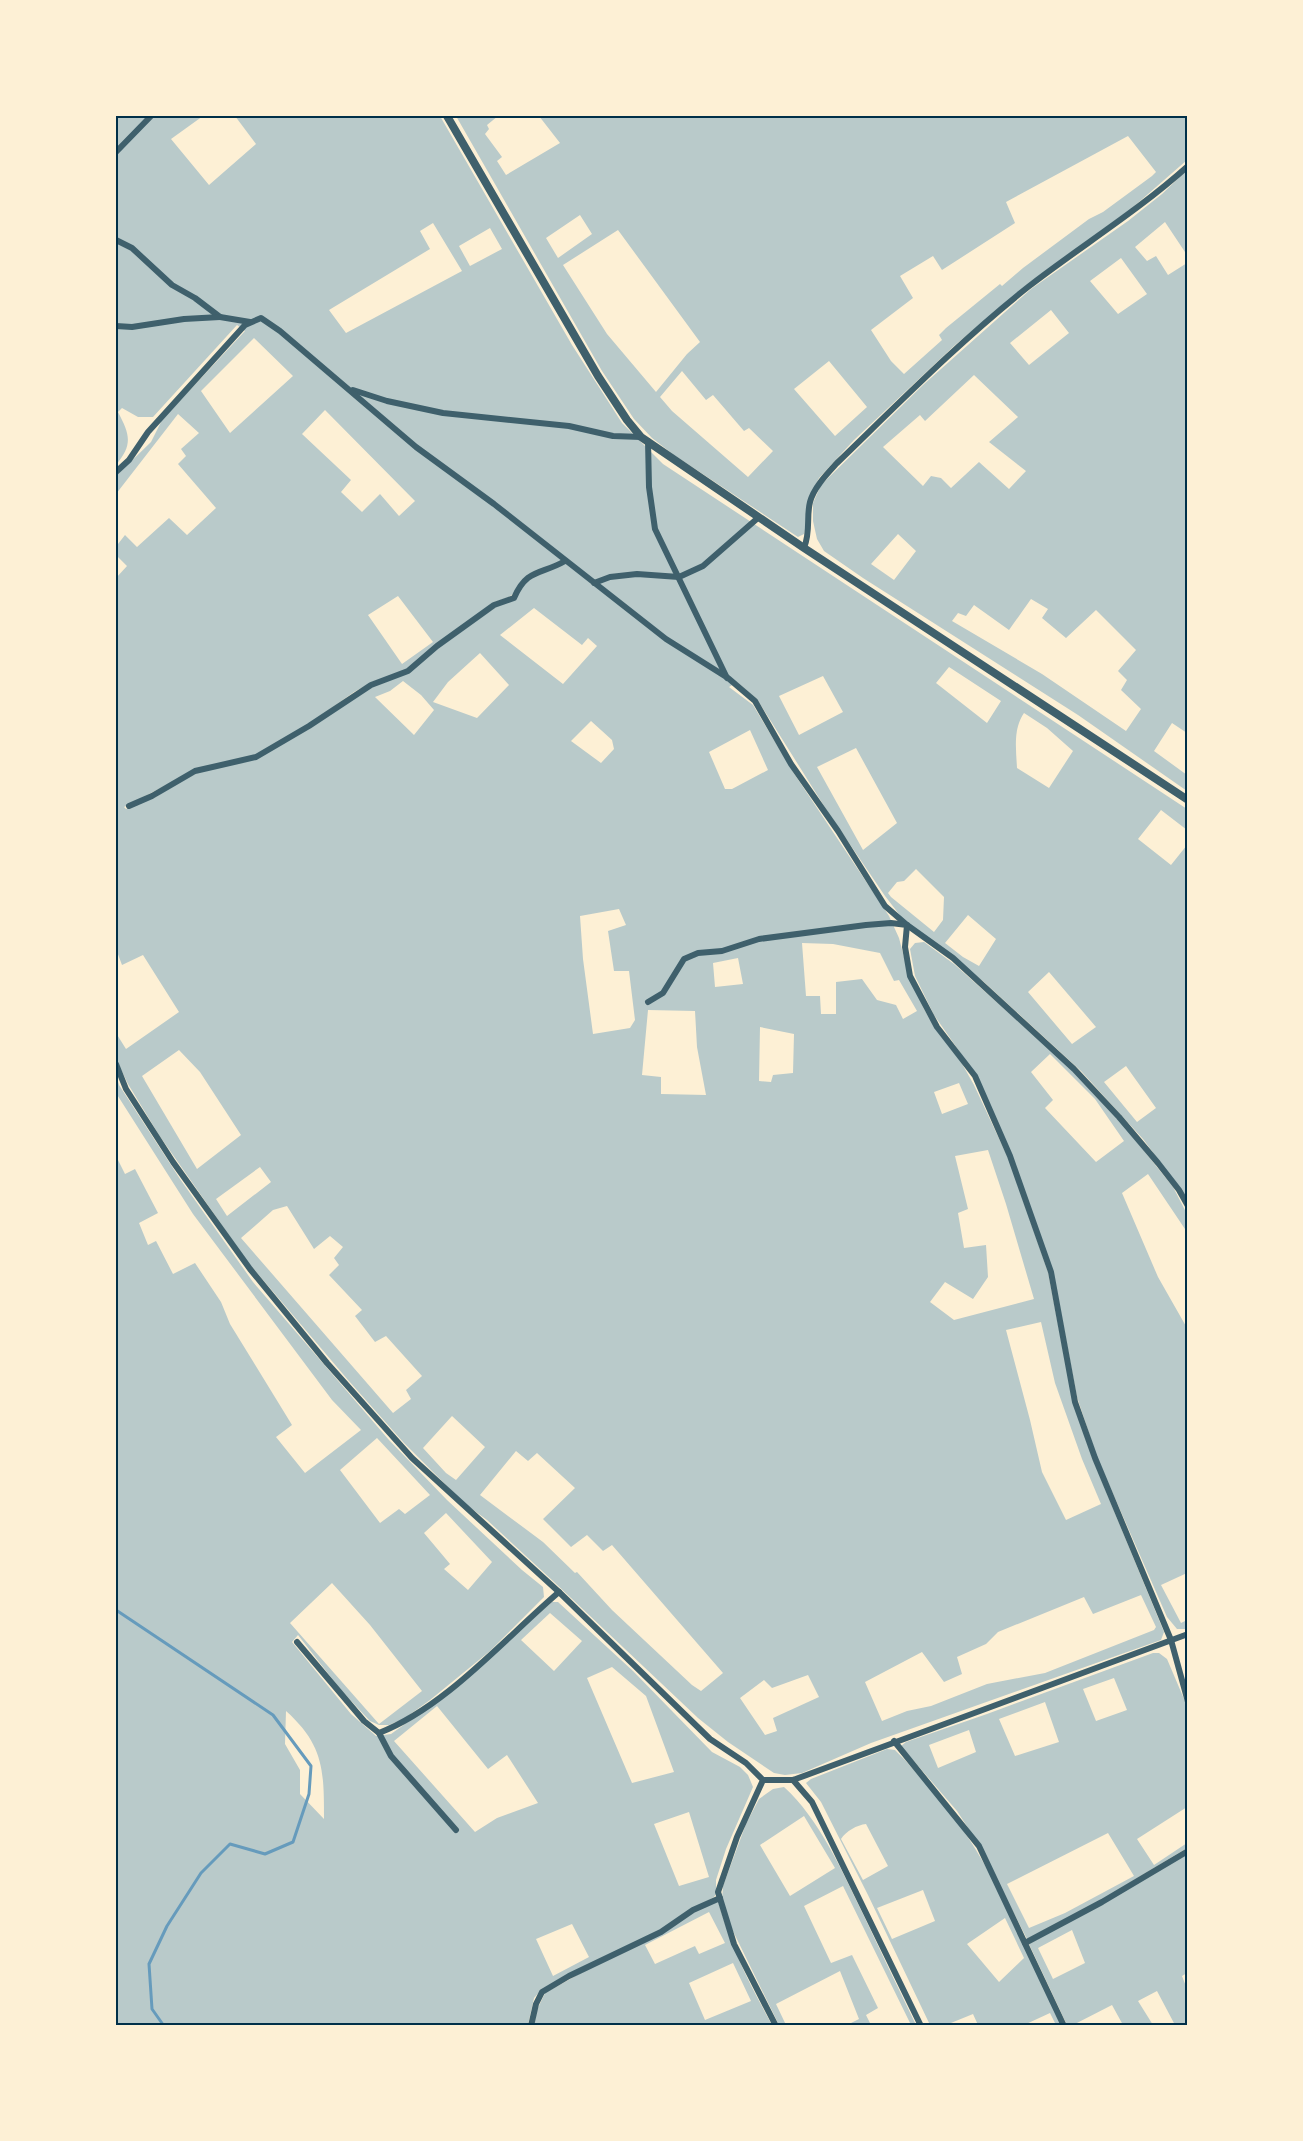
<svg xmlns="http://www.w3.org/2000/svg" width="1303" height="2141" font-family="'Roboto Condensed',sans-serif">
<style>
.green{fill:#b9caca;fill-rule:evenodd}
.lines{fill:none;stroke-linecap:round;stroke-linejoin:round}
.stream{stroke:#669bbc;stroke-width:3}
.minor{stroke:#3f606c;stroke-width:6}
.tertiary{stroke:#3f606c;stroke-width:8}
.neatline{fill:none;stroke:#003049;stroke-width:2}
</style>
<rect width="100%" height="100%" fill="#fdf0d5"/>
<g class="green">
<path d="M 116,116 L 203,116 L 171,139 L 209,185 L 256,144 L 235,116 L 440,116 L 572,345 L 622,423 L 663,464 L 1187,809 L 1187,830 L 1161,810 L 1138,839 L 1171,865 L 1187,845 L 1187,1198 L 1143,1139 L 1081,1071 L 984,982 L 902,918 L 885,896 L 826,809 L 757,699 L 737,682 L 729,687 L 753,705 L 793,772 L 889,916 L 899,938 L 910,980 L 924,1009 L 937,1031 L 961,1062 L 974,1085 L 1009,1160 L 1048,1272 L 1073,1403 L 1093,1460 L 1164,1632 L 1161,1640 L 871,1743 L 802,1773 L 785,1775 L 774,1773 L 728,1742 L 698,1718 L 553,1581 L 487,1520 L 464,1503 L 404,1443 L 348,1380 L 247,1261 L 159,1135 L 128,1084 L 118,1063 L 116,1056 L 116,1033 L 126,1049 L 179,1012 L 143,955 L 122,965 L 116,949 L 116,578 L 127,566 L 116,555 L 116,543 L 118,544 L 125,535 L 137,547 L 169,518 L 187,535 L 216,508 L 178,464 L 186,456 L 181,449 L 199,433 L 178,414 L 116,494 L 116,476 L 151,442 L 162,420 L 245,331 L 237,325 L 153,417 L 138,417 L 122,408 L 118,412 C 130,435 133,444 116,465 ZM 433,223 L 462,271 L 346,333 L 329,310 L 430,249 L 420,231 ZM 490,228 L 502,249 L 470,266 L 459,246 ZM 254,338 L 293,376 L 230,433 L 201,391 ZM 325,410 L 415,501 L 399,516 L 380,494 L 362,512 L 341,492 L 351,480 L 302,434 ZM 514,593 L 517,596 L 514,599 L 496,607 L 438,647 L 409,673 L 373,686 L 351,699 L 312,727 L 257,758 L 201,771 L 170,787 L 156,797 L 126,809 L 124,807 L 195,770 L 255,755 L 309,724 L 354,692 L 372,682 L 407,670 L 438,644 L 495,602 L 509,597 ZM 398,596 L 433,642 L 402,664 L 368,615 ZM 534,608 L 582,645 L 588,638 L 597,646 L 563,684 L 500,635 ZM 480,653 L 509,685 L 477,718 L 433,702 L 448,682 ZM 949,667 L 1001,701 L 987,723 L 936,683 ZM 823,676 L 843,712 L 799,735 L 779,696 ZM 403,681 L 421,695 L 434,710 L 414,735 L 375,697 L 390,691 ZM 1024,713 L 1047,728 L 1073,751 L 1049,788 L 1017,768 C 1016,749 1013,729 1024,713 ZM 591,721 L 612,740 L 614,749 L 601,763 L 571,741 ZM 750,730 L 768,770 L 732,789 L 725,789 L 709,752 ZM 856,748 L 897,823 L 863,850 L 817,767 ZM 916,869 L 944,897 L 943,920 L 934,932 L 891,897 L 888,893 L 897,882 L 904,881 ZM 619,909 L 626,925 L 608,931 L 614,971 L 629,971 L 635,1020 L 630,1028 L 593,1034 L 583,959 L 580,916 ZM 968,915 L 996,939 L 979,966 L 963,957 L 945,943 ZM 802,943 L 833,944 L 880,953 L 894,981 L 899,980 L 917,1011 L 903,1019 L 896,1005 L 877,1000 L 862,979 L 836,982 L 836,1014 L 821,1014 L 820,996 L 806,996 ZM 738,958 L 743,984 L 715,987 L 713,963 ZM 1049,972 L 1096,1027 L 1072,1044 L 1028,992 ZM 648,1010 L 695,1011 L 697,1047 L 706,1095 L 661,1094 L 661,1077 L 642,1075 ZM 760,1027 L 794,1034 L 793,1073 L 773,1075 L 771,1082 L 759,1081 ZM 179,1050 L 200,1072 L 241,1135 L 197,1169 L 142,1076 ZM 1126,1066 L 1156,1108 L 1137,1122 L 1104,1082 ZM 959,1083 L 968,1104 L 942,1114 L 934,1092 ZM 988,1150 L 1006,1204 L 1034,1299 L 954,1320 L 930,1302 L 945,1282 L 973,1299 L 988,1277 L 986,1245 L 964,1248 L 958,1213 L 968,1209 L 955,1156 ZM 260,1167 L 271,1182 L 227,1216 L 216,1199 ZM 287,1206 L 314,1249 L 330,1236 L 343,1247 L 334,1258 L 339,1265 L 329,1275 L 362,1310 L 355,1316 L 375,1342 L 386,1336 L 422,1376 L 406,1390 L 411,1399 L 393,1413 L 241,1238 L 273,1210 ZM 1041,1322 L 1055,1383 L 1082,1459 L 1101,1504 L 1066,1520 L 1042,1472 L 1030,1420 L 1006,1330 ZM 452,1416 L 485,1447 L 456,1480 L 446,1473 L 423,1448 ZM 516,1451 L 528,1461 L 537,1453 L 575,1488 L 543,1519 L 571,1547 L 587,1535 L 603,1551 L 612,1545 L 723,1673 L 701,1691 L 692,1685 L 612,1610 L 577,1572 L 575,1573 L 543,1542 L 480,1495 ZM 1141,1595 L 1156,1627 L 1154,1630 L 1045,1673 L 987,1684 L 931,1706 L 907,1711 L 882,1721 L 865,1682 L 922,1652 L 944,1682 L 962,1674 L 957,1657 L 986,1644 L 998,1632 L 1084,1597 L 1093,1614 ZM 808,1675 L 819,1697 L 773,1718 L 777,1731 L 765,1735 L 740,1698 L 764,1680 L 772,1688 Z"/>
<path d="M 456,116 L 498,116 L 487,125 L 489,129 L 485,134 L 502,157 L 497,161 L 506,175 L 560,143 L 539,116 L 1187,116 L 1187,160 L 1132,208 L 1030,282 L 954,346 L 854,440 L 819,478 L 808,500 L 807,524 L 804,534 L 798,537 L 674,455 L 652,438 L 634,419 L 602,371 ZM 1128,136 L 1156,172 L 1152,176 L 1103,212 L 1089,219 L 1023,268 L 1002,286 L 1000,284 L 946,328 L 939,335 L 942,340 L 904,374 L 891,361 L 871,330 L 913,298 L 900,276 L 933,256 L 942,270 L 1015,223 L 1006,202 ZM 580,215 L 592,234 L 558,258 L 546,238 ZM 618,230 L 700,342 L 687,354 L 656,392 L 607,334 L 563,265 ZM 829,361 L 867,407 L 835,436 L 794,389 ZM 682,371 L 706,400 L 713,395 L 744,431 L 749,428 L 773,451 L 748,477 L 672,411 L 660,397 Z"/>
<path d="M 1187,170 L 1187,255 L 1165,222 L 1135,247 L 1147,261 L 1156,256 L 1168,275 L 1187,263 L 1187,733 L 1172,723 L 1154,751 L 1187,775 L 1187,791 L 1078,715 L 863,578 L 824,551 L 817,539 L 813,521 L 813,503 L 821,485 L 923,385 L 1031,289 L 1128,221 L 1162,194 ZM 1121,258 L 1147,294 L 1118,314 L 1090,281 ZM 1051,310 L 1069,333 L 1029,365 L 1010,343 ZM 974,375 L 1018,417 L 989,442 L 1026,471 L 1009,489 L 979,462 L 951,488 L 941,478 L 931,476 L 923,486 L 883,447 L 920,415 L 925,421 ZM 898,534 L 916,551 L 894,580 L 871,564 ZM 1031,599 L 1048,609 L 1042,618 L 1066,638 L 1096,610 L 1136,650 L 1118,671 L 1127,680 L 1121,690 L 1141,709 L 1126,731 L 1042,674 L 952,621 L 958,613 L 966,616 L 974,605 L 1009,630 Z"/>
<path d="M 924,942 L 954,964 L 1076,1073 L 1124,1126 L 1173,1187 L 1187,1214 L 1187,1232 L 1148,1174 L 1122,1193 L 1158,1277 L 1187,1328 L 1187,1573 L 1161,1585 L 1181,1623 L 1187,1620 L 1187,1629 L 1177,1629 L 1167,1617 L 1097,1457 L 1077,1397 L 1053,1271 L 978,1078 L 934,1015 L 915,976 L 910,949 L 915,943 ZM 1050,1054 L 1095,1099 L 1124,1141 L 1096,1162 L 1045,1108 L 1053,1100 L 1031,1072 Z"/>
<path d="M 116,1075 L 119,1085 L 180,1179 L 253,1282 L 389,1440 L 447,1500 L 522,1570 L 543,1587 L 544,1597 L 490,1651 L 430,1700 L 405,1718 L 389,1725 L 379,1725 L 370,1721 L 341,1690 L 298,1635 L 292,1642 L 351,1714 L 376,1736 L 391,1734 L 454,1689 L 552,1602 L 558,1602 L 633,1671 L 712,1752 L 740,1767 L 748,1775 L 753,1787 L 726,1849 L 716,1880 L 716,1894 L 714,1897 L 660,1930 L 541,1990 L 534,1998 L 528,2025 L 116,2025 L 116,1156 L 125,1174 L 135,1169 L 158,1213 L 139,1223 L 148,1245 L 156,1241 L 173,1274 L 195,1263 L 221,1302 L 230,1324 L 292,1425 L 276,1437 L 305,1473 L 361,1430 L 332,1400 L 193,1214 L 116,1093 ZM 377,1438 L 430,1495 L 405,1514 L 399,1509 L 380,1523 L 340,1470 ZM 446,1513 L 492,1562 L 468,1590 L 444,1569 L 450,1564 L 424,1533 ZM 332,1583 L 370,1625 L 422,1691 L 379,1724 L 290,1623 ZM 550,1613 L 582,1641 L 554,1671 L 521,1640 ZM 612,1667 L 646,1696 L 674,1772 L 632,1783 L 587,1678 ZM 437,1706 L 488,1769 L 507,1755 L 538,1803 L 497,1818 L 475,1832 L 394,1741 ZM 286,1711 C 324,1745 324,1771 324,1819 L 300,1794 L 300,1770 L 285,1744 ZM 689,1812 L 709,1877 L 679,1886 L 654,1824 ZM 572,1924 L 589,1957 L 553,1976 L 536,1939 Z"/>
<path d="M 1153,1653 L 1159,1653 L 1167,1659 L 1187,1706 L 1187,1807 L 1137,1839 L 1154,1865 L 1187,1843 L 1187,1848 L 1101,1900 L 1027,1939 L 980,1846 L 957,1811 L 901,1746 L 906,1742 L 987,1714 ZM 1114,1678 L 1127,1710 L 1096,1721 L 1083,1689 ZM 1045,1702 L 1059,1742 L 1015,1756 L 999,1719 ZM 969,1730 L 976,1752 L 938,1768 L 929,1745 ZM 1108,1833 L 1134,1876 L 1065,1913 L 1029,1928 L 1007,1884 Z"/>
<path d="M 887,1749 L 895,1750 L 905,1760 C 930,1789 956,1817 976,1850 C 1010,1905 1034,1967 1061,2025 L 1056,2025 L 1050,2013 L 1024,2025 L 978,2025 L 973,2014 L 946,2025 L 930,2025 L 868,1895 L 821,1802 L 806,1783 L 811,1779 ZM 866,1824 L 888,1866 L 863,1880 L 841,1839 C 846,1831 857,1825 866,1824 ZM 923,1890 L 935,1921 L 892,1939 L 877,1908 ZM 1005,1918 L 1024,1958 L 999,1982 L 967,1944 Z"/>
<path d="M 784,1787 C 820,1820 841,1869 862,1912 C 880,1950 898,1988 916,2025 L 911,2025 L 843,1886 L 804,1906 L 831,1963 L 852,1955 L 878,2008 L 866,2015 L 871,2025 L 847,2025 L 859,2019 L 840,1971 L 776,2004 L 786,2025 L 779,2025 L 730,1925 L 722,1900 L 723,1886 L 746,1824 L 759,1799 L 773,1789 ZM 804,1816 L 835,1868 L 790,1896 L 760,1845 Z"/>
<path d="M 1187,1854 L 1187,1973 L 1182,1976 L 1187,1989 L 1187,2025 L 1175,2025 L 1157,1991 L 1138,2001 L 1153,2025 L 1123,2025 L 1112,2005 L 1073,2025 L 1067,2025 L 1029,1944 ZM 1072,1930 L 1085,1963 L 1053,1979 L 1038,1948 Z"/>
<path d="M 718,1901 C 731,1948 749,1983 772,2025 L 534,2026 L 537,2010 L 545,1993 L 695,1910 ZM 709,1912 L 725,1943 L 699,1954 L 695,1946 L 655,1964 L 645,1945 ZM 733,1963 L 751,2001 L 705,2020 L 689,1983 Z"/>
</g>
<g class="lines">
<polyline class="stream" points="116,1610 273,1715 311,1766 309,1794 293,1842 265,1854 230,1844 201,1873 167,1926 149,1964 152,2009 164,2026"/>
<g class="minor">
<polyline points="116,152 151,116"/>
<polyline points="116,240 132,248 172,285 195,298 220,317 250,322"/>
<polyline points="116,326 132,327 184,319 220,317"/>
<polyline points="353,390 387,401 443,413 569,426 613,436 641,437"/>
<polyline points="648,441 649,487 655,529 727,678"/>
<polyline points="116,472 129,460 148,432 245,325 261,318 280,331 416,447 494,504 666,639 728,678 755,701 791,764 838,831 885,906 907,925 953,958 1074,1069 1119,1117 1158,1163 1179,1190 1188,1206"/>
<path d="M 804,548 C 811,530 806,518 810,502 C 814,487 827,474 837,463 C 899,403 960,341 1028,287 C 1081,246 1138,211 1188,166"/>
<polyline points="594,583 610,577 637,574 679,577 703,566 759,517"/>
<path d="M 129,806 L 152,796 L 195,771 L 256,757 L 309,726 L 371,685 L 408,671 L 437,646 L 494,605 L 514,598 C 527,568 541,575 565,561"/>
<polyline points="648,1002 663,993 684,959 698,953 722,951 759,939 866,925 891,923 907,925 905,947 910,976 937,1027 975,1076 1010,1156 1051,1272 1075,1402 1095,1458 1171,1640 1188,1702"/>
<polyline points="116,1064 126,1089 173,1162 250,1269 327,1363 412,1458 559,1592 710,1739 746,1763 763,1780 737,1837 718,1892 734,1944 776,2026"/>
<polyline points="297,1642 364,1721 379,1733 391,1756 456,1830"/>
<path d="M 379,1733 C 446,1707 504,1639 559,1592"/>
<polyline points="894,1741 979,1846 1064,2026"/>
<polyline points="763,1780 793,1780 1188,1634"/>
<polyline points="793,1780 812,1802 921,2026"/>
<polyline points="1025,1943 1102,1902 1188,1851"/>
<polyline points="531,2026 536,2004 542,1992 569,1976 661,1932 693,1910 720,1898"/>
</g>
<polyline class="tertiary" points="447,116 598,376 627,420 641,437 804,548 1188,800"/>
</g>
<rect width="1303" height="2141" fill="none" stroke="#fdf0d5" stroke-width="234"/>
<rect x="117" y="117" width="1069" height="1907" class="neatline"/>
</svg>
